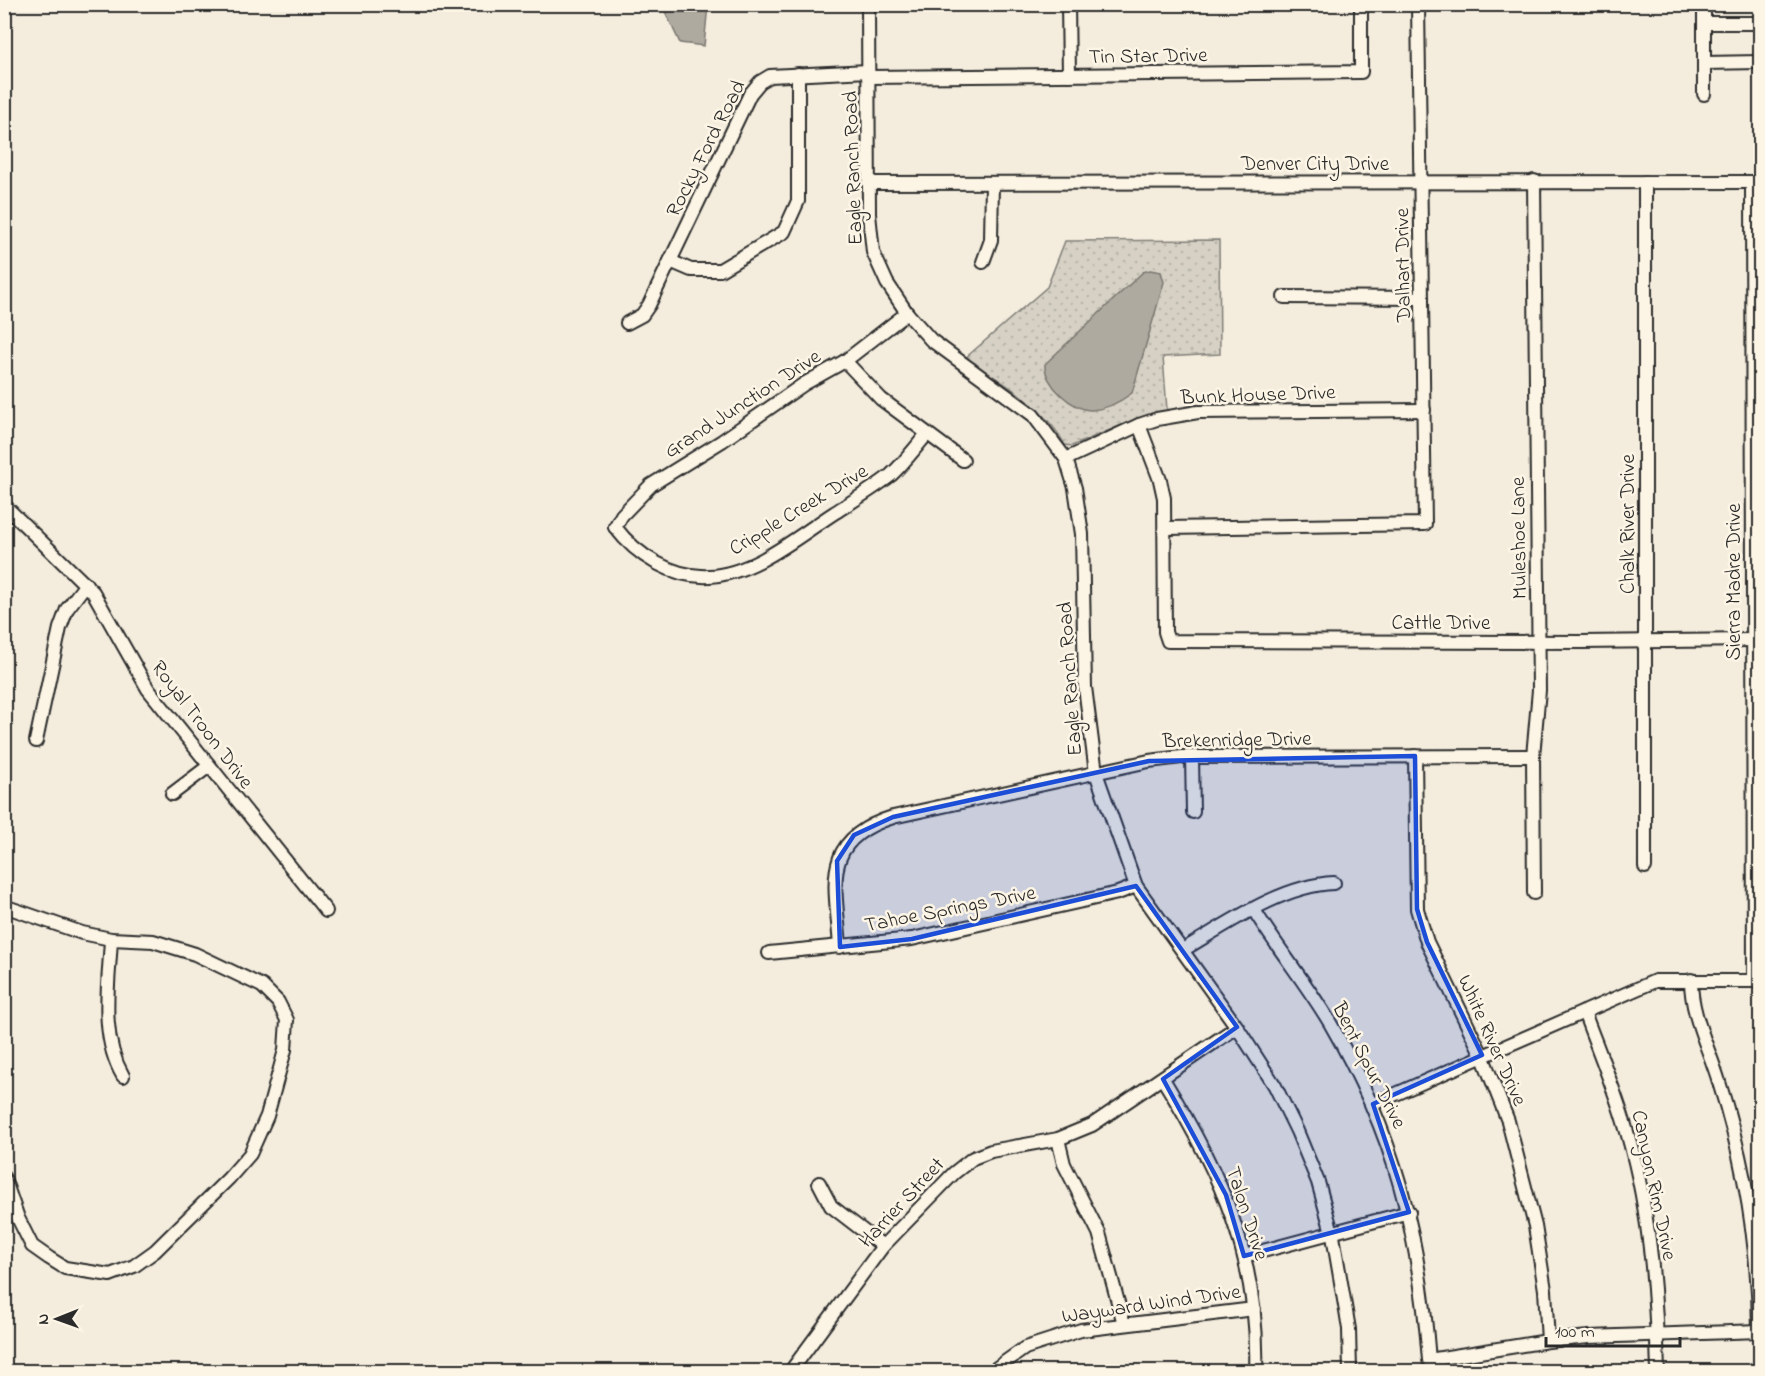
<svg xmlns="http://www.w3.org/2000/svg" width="1765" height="1376" font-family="'Indie Flower',sans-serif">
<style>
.built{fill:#e5dfd0}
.park{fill:url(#park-dots);stroke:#807e78;stroke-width:1.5}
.water{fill:#afaaa0;stroke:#7a7771;stroke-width:1.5}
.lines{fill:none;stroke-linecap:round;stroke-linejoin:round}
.minor-casing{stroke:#2b2b2b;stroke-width:16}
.minor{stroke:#fcf5e5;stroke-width:12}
.marked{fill:#1d4ed8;fill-opacity:0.2;stroke:#1d4ed8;stroke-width:4.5;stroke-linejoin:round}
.labels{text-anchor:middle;stroke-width:5;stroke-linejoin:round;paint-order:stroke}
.street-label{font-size:21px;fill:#2b2b2b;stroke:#fcf5e5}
</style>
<defs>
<pattern id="park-dots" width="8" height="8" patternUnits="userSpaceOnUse" patternTransform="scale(1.5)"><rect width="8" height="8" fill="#d6d1c4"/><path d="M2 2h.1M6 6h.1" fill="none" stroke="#b8b4a9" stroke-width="1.8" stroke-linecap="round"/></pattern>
</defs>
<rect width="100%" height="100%" fill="#f4edde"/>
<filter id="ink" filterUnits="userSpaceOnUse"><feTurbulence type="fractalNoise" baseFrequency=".0167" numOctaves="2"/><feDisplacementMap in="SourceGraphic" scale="12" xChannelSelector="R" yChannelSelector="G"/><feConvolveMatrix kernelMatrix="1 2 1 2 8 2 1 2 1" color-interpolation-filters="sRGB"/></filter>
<g filter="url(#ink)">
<polygon class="built" points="778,5 857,4 857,9 778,10"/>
<path class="park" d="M 1219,240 L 1220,354 L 1163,357 L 1167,410 L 1129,422 L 1072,446 L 1065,445 C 1045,407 1001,380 964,359 L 1047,287 L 1065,241 Z"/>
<g class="water">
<polygon points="662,5 708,5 704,46 680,43"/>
<path d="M 1150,270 L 1161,272 L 1164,282 L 1132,393 C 1120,402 1107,409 1092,410 C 1073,411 1043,383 1045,364 L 1143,272 Z"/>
</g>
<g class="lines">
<g class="minor-casing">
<g id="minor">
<polyline points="868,4 869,214 873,252 887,283 907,313 931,340 1033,415 1066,459 1075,488 1082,534 1085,687 1096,773 1136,886 1237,1027 1275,1086 1297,1131 1318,1182 1333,1236 1349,1329 1350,1372"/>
<polyline points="1068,4 1069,75"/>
<polyline points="1704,4 1704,94"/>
<polyline points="1704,23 1760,23"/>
<polyline points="1704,63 1760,62"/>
<polyline points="868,77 1361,72 1361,4"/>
<polyline points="1534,181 1539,690 1533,756 1534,893"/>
<polyline points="1645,182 1645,867"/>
<polyline points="869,183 1760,182"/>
<polyline points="670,261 691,270 720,270 784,232 798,201 798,74"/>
<polyline points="983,262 991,240 992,183"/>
<polyline points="1284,297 1422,298"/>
<polyline points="627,323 642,315 649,305 750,94 760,82 770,76 868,71"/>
<polyline points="845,361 881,399 963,460"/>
<polyline points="1139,425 1160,480 1164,498 1165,632 1168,641 1581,642 1753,640"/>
<polyline points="1066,459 1139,425 1157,419 1198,412 1424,410"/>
<polyline points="4,505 93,592 148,689 326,911"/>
<path d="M 615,527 C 636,555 672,578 709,576 C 754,574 797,537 834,513 C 853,501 873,489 891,475 C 904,463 915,448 927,434"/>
<polyline points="615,527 622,515 651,485 722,441 804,384 845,361 907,313"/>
<polyline points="1166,528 1425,524 1418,4"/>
<polyline points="36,741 60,628 67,609 86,584"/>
<polyline points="1415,756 1417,909 1427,942 1482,1055 1508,1121 1535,1226 1545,1290 1548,1341"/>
<polyline points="1192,757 1193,812"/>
<polyline points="172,794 209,766"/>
<polyline points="4,906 82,933 111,939 153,941 195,954 262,986 278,1002 287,1020 285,1050 267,1116 250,1154 229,1178 155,1251 134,1266 110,1275 65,1268 49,1258 32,1246 18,1218 4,1178"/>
<path d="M 1254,910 C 1278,949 1307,984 1330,1023 C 1395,1135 1419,1232 1429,1360 L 1548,1341 L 1589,1337 L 1760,1331"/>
<path d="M 111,939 C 109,983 99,1035 123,1076"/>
<path d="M 840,947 C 836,884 819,840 893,817 L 1149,761 L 1182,757 L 1533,756"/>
<path d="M 1183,950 C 1227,924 1282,885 1334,883"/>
<polyline points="769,953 912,939 1118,893 1136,886"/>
<path d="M 1691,980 C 1691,1016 1709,1048 1719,1082 C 1744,1161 1759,1247 1759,1331"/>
<path d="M 1584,1012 C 1597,1047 1612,1083 1623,1119 C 1649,1200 1656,1287 1658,1372"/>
<path d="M 1163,1079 C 1220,1172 1260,1259 1256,1372"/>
<polyline points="1373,1104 1655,981 1754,981 1752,182"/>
<polyline points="1058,1139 1064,1164 1099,1233 1124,1324"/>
<polyline points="819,1183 831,1206 883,1246"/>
<polyline points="1244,1256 1409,1212"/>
<polyline points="790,1372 883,1246 954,1173 973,1158 991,1151 1058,1139 1092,1125 1237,1027"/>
<polyline points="991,1372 1025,1348 1081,1330 1254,1309"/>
</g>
</g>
<use href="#minor" class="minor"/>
</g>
</g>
<path class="marked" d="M 1415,756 L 1417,909 L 1427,942 L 1482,1055 L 1373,1104 L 1409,1212 L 1244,1256 L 1226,1195 L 1163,1079 L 1237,1027 L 1136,886 L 912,939 L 840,947 L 837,861 L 854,835 L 893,817 L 1149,761 Z"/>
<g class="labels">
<g class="street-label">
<text transform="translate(1148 55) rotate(-1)" y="7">Tin Star Drive</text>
<text transform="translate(705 148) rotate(-63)" y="7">Rocky Ford Road</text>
<text x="1315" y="170">Denver City Drive</text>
<text transform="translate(852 168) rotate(-92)" y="7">Eagle Ranch Road</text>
<text transform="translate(1402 265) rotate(-91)" y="7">Dalhart Drive</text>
<text transform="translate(1258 394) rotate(-2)" y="7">Bunk House Drive</text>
<text transform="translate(742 403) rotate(-33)" y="7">Grand Junction Drive</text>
<text transform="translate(798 509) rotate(-31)" y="7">Cripple Creek Drive</text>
<text transform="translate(1627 524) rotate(-90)" y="7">Chalk River Drive</text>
<text transform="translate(1518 538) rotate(-91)" y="7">Muleshoe Lane</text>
<text transform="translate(1733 582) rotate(-90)" y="7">Sierra Madre Drive</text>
<text x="1441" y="629">Cattle Drive</text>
<text transform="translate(1069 679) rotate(-94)" y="7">Eagle Ranch Road</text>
<text transform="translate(203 724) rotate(53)" y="7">Royal Troon Drive</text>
<text transform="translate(1237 739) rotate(-1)" y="7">Brekenridge Drive</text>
<text transform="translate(950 908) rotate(-11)" y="7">Tahoe Springs Drive</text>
<text transform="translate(1493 1040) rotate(66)" y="7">White River Drive</text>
<text transform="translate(1370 1065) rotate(63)" y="7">Bent Spur Drive</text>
<text transform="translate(1655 1185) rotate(78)" y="7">Canyon Rim Drive</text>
<text transform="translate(901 1202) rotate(-47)" y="7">Harrier Street</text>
<text transform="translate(1248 1213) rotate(72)" y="7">Talon Drive</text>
<text transform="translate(1151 1303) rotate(-8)" y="7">Wayward Wind Drive</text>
</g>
</g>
<rect width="1765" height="1376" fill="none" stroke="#fcf5e5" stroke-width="24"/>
<rect x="12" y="12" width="1741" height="1352" fill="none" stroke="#2b2b2b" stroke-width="2" filter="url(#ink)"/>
<g transform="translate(57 1319) rotate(269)" stroke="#fcf5e5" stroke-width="4.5" paint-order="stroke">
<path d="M0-4.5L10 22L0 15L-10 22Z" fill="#2b2b2b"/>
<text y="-9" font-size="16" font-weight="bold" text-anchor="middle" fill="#2b2b2b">N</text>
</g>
<path d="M1546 1337v9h134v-9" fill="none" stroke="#2b2b2b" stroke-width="3"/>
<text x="1555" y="1337" font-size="18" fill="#2b2b2b" stroke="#fcf5e5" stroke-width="4.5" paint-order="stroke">100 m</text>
</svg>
